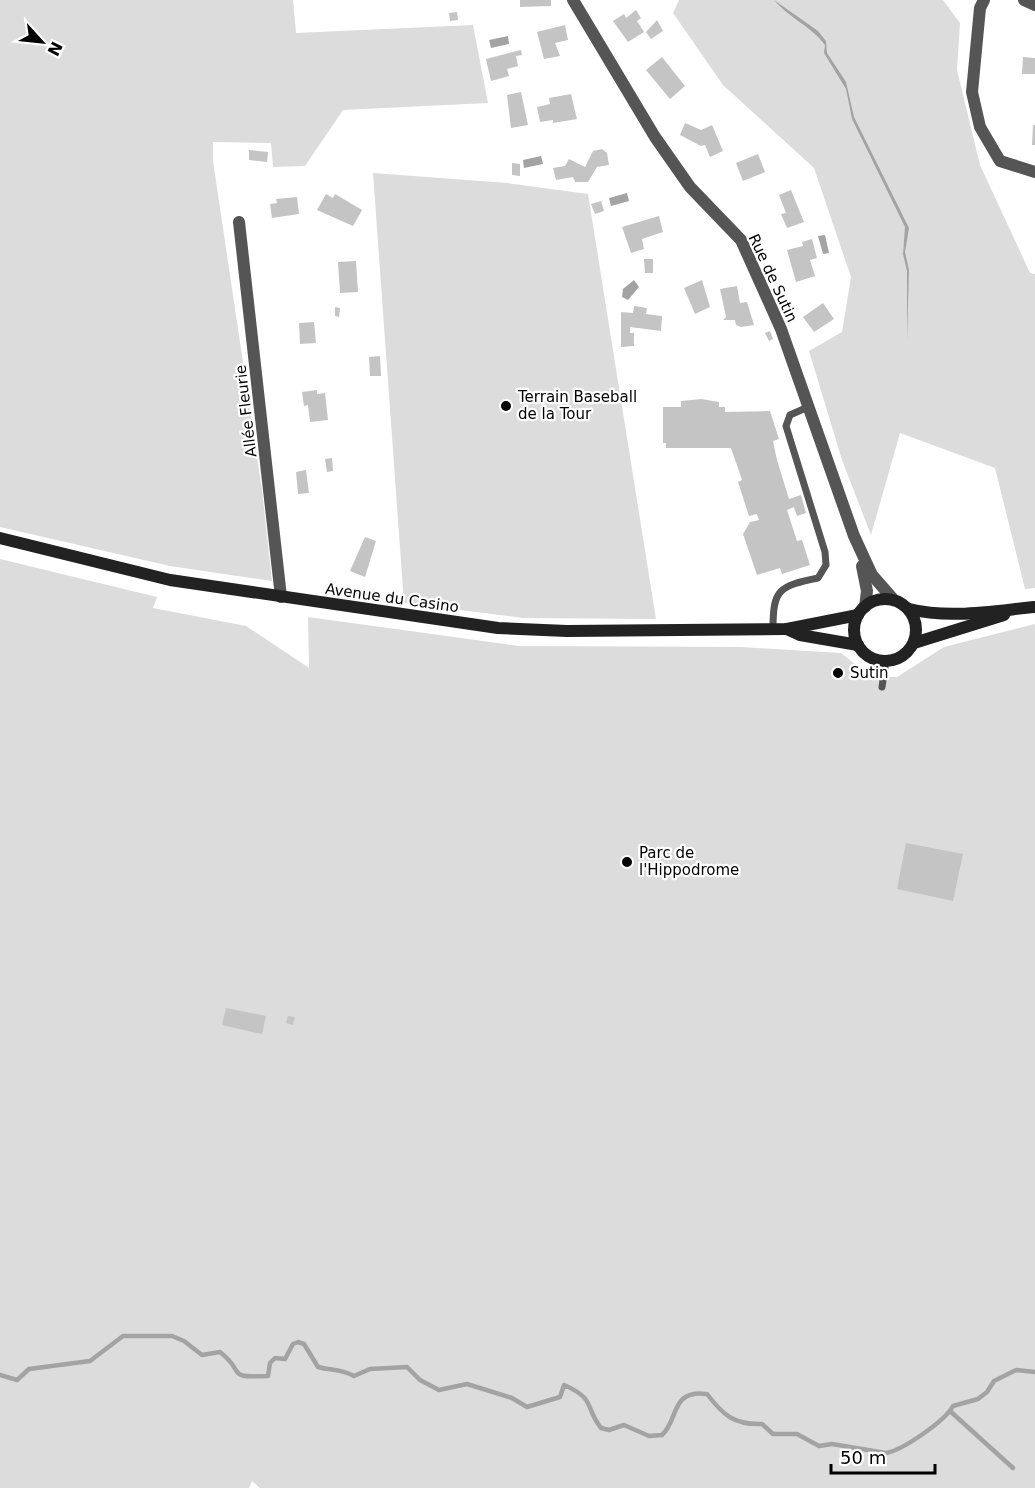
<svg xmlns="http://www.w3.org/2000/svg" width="1035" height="1488" font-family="'DejaVu Sans',sans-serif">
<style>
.green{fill:#dcdcdc}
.water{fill:#a3a3a3}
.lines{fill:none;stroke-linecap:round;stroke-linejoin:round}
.stream{stroke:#a3a3a3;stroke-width:4.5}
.building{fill:#c4c4c4}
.lane{stroke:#555;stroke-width:7}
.street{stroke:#555;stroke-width:12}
.secondary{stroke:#222;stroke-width:12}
.poi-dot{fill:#000;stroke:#fff;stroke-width:2}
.labels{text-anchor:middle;stroke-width:4.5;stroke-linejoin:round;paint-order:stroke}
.street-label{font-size:15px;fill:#000;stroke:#fff}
.poi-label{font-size:15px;fill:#000;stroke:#fff;text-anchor:start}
</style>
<rect width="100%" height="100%" fill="#fff"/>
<g class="green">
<polygon points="0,0 293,0 296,33 473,25 488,103 343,110 305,166 273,167 271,143 213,142 213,161 262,490 272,581 170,566 0,527"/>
<polygon points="679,0 943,0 960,23 957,70 980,165 1030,273 1035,274 1035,588 1025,589 995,468 900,433 871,535 842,460 809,351 842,332 851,277 814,168 723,85 673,13"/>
<polygon points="373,173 507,183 588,194 656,619 523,618 404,603"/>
<polygon points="0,559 157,597 153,608 246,626 309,668 308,617 519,646 741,647 841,653 871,677 897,677 944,647 1035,624 1035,1488 260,1488 252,1481 249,1488 0,1488"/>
</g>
<g class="water">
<path d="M 774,0 L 818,31 L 826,41 L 827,53 L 846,82 L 854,117 L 909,228 L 905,252 L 909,270 L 907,340 L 907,271 L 903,254 L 905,227 L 852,119 L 846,89 L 824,53 L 825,45 C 811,26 789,18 774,0 Z"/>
<polygon points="508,36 509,44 491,48 489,40"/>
<polygon points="541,156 543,164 524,168 523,160"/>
<polygon points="627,193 629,201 611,206 609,198"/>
<polygon points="825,235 829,253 823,254 818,236"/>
<polygon points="634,280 639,287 628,300 622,297 623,289"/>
</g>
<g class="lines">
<g class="stream">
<path d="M 0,1375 L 17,1380 L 29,1369 L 90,1361 L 123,1336 L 172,1336 L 184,1341 L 202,1355 L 220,1352 C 247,1373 224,1378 268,1376 L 270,1363 L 275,1358 L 285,1359 L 293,1344 L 298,1342 L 304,1344 L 318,1367 C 332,1371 339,1368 354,1376 L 370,1369 L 407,1367 L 420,1380 L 439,1390 L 467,1384 L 512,1398 L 527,1407 L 560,1397 L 564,1385 C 596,1399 584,1406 601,1428 L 609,1430 L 624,1425 L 649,1436 L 662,1435 C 679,1420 670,1389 707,1394 C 723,1415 734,1425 762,1424 L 773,1434 L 797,1434 L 819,1446 L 832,1444 L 886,1453 C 903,1450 945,1421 953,1406 L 978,1399 L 987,1392 L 994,1381 L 1016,1370 L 1035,1372"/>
<polyline points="950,1411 1013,1468"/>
</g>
</g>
<g class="building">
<polygon points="520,0 551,0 551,6 520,7"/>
<polygon points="636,10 641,18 637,21 644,32 628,42 613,21 624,14 626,18"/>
<polygon points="457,12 458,20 450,21 449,13"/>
<polygon points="657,20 663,31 651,39 646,32"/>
<polygon points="565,25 568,40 555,43 560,56 544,59 537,32"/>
<polygon points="521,50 522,55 516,56 518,66 507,69 509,76 491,81 486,59"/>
<polygon points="662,57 685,86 670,99 646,70"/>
<polygon points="1023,57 1035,58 1035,74 1022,74"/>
<polygon points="521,92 528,125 511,128 507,95"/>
<polygon points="571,94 577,119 553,123 553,120 540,122 537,107 550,104 549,98"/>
<polygon points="685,123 701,130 712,125 723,151 710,157 705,145 701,146 680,135"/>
<polygon points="1033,125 1035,125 1035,145 1032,145"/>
<polygon points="602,149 607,153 609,165 597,167 588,182 575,182 573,177 556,180 553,168 565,166 569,159 585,167 593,151"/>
<polygon points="249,150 268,152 267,162 249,160"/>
<polygon points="758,154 765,172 743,181 736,163"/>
<polygon points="512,163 520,164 520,176 512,175"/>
<polygon points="791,190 804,222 787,228 781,214 786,213 779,195"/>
<polygon points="326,194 333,198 335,194 362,210 353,226 317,210"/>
<polygon points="297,197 299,214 272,218 270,204 277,203 276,199"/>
<polygon points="601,201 604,211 595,214 591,204"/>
<polygon points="659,216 663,232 642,239 644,249 631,253 622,227"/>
<polygon points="812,239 817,258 810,260 815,276 796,282 787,250 803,246 802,242"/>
<polygon points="644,259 653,259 653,273 645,273"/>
<polygon points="356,261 358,292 340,293 338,262"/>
<polygon points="702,280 710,307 695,314 684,288"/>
<polygon points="737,286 740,303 747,302 754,325 741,327 736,325 735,320 723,320 726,317 720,289"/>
<polygon points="823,303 834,319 814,332 803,317"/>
<polygon points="634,306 647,308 646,314 662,316 661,331 630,327 630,333 634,333 634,346 621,347 621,312 633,313"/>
<polygon points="335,307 340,308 339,317 335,316"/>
<polygon points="314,322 316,343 300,344 299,323"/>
<polygon points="770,331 773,339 769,341 765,333"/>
<polygon points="380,356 381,376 370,376 369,357"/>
<polygon points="317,390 317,394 325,393 328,420 310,422 308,405 304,406 302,392"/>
<polygon points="701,399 719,402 719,407 725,407 725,412 770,411 779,439 773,441 777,460 789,499 801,495 806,513 797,516 794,507 787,510 797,541 802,540 810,565 782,574 780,568 757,575 743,534 750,522 759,520 757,514 749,516 738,482 742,480 731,448 666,448 666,443 663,443 663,407 681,407 681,401"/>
<polygon points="332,458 333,471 327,472 325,459"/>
<polygon points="306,470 309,493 298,494 296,472"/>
<polygon points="365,537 376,541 365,577 350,571"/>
<polygon points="906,843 963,854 953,901 897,889"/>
<polygon points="226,1008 266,1016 262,1034 222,1025"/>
<polygon points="288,1016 295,1017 293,1025 286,1023"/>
</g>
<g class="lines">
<g class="lane">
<path d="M 773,629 C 773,589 779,586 818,578 L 826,565 L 825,552 L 786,426 L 790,415 L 808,407"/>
<polyline points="882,687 886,661"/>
</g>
<g class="street">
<polyline points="573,0 655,137 690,187 741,240 781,329 854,536 872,575 894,600"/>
<polyline points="984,0 980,8 972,92 980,127 1000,161 1035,172"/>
<polyline points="1024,0 1035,5"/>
<polyline points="239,222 281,597"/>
<polyline points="862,566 867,591 865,607"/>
</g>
<g class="secondary">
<polyline points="0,538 170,580 498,628 567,631 787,629 858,615"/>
<circle cx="885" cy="630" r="31"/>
<path d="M 909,609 C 950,619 993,611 1035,607"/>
<polyline points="787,629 800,635 858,645"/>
<polyline points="914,643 1004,615"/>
</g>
</g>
<g class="poi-dot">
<circle cx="506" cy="406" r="6"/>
<circle cx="838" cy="673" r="6"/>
<circle cx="627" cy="862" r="6"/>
</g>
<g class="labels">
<g class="street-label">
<text transform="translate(773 278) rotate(65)" y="5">Rue de Sutin</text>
<text transform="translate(246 411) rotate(-97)" y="5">Allée Fleurie</text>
<text transform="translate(392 598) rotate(8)" y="5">Avenue du Casino</text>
</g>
<g class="poi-label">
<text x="518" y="402">Terrain Baseball<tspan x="518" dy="17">de la Tour</tspan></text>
<text x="850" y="678">Sutin</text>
<text x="639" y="858">Parc de<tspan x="639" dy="17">l'Hippodrome</tspan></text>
</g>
</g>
<g transform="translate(42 42) rotate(117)" stroke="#ffffff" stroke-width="4.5" paint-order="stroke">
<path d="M0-4.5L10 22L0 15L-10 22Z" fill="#000000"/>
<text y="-9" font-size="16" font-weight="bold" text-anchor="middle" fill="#000000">N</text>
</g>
<path d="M831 1464v9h104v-9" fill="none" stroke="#000000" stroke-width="3"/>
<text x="840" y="1464" font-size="18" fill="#000000" stroke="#ffffff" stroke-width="4.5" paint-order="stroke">50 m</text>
</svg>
